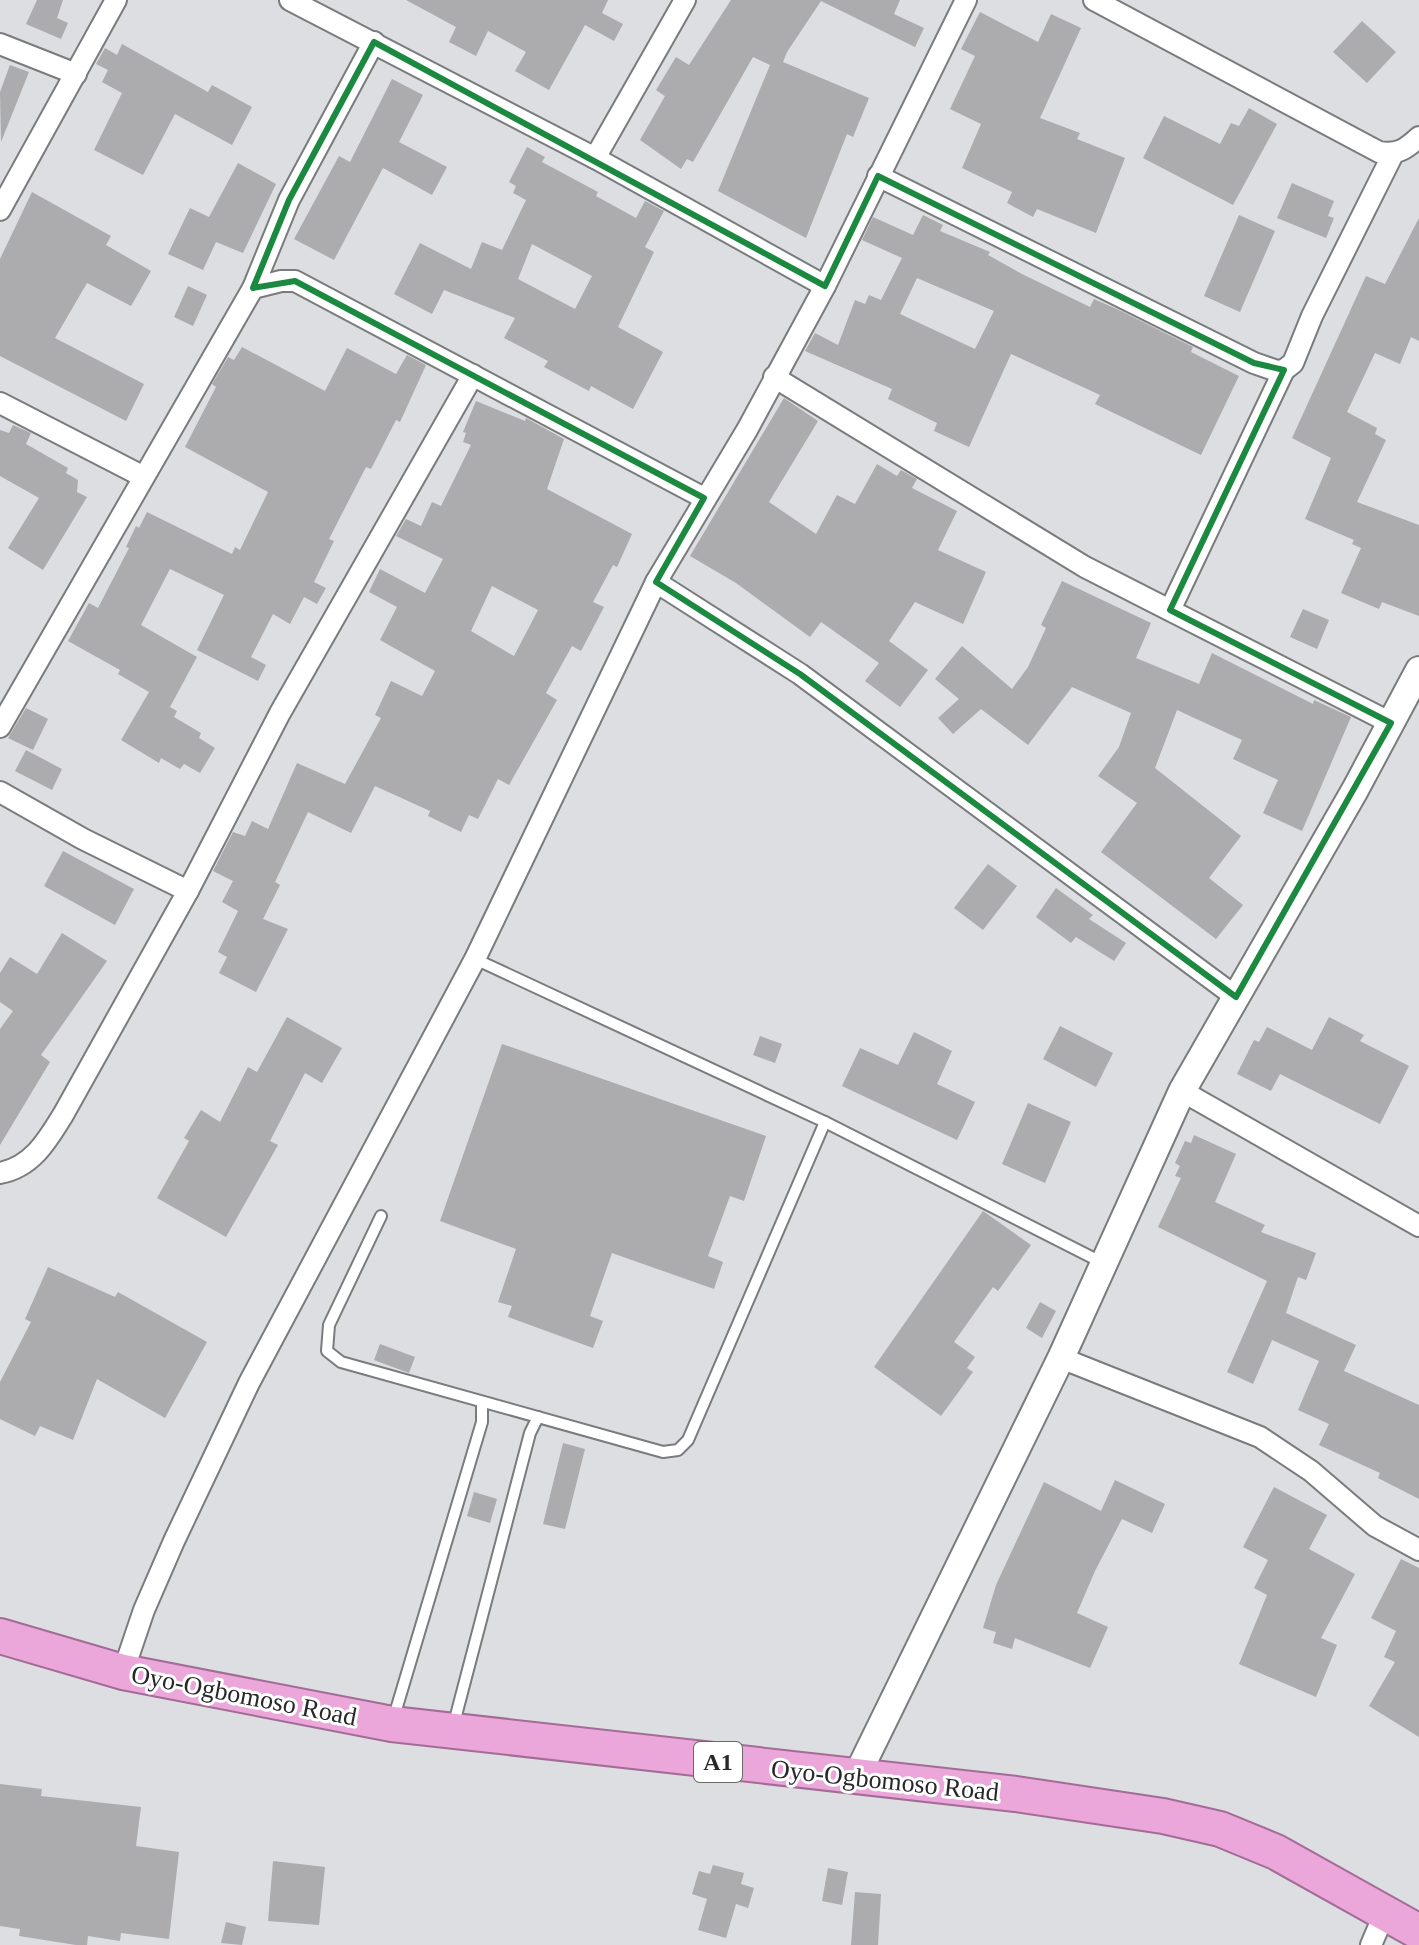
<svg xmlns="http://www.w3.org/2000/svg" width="1419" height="1945" font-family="'Times New Roman',serif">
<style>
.building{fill:#acabae;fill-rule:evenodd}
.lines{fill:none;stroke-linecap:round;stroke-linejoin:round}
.service-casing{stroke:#797b7d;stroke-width:14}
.minor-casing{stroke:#797b7d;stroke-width:24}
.tertiary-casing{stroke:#797b7d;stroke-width:30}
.trunk-casing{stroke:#a36c96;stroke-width:38}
.service{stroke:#fff;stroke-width:10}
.minor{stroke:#fff;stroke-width:20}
.tertiary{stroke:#fff;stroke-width:26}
.trunk{stroke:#eba6da;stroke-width:34}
.marked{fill:none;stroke:#1c8941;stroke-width:6;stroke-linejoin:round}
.labels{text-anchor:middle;stroke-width:6;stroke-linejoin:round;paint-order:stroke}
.shield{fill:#fff;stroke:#686869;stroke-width:2}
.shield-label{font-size:24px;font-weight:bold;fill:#272829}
.street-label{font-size:26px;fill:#272829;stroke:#fff}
</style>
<rect width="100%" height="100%" fill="#dcdee1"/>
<g class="building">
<polygon points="37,0 63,0 57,18 68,23 61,39 26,24"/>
<polygon points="406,0 608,0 602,13 623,24 614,41 585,25 549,90 515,71 526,52 488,31 476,56 449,42 456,27"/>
<polygon points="731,0 900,0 894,14 924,28 915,47 821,1 787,52 783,62 869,98 853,137 847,134 806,238 718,191 770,65 753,57 693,162 687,159 681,169 640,140 665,96 656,90 676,57 689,65"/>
<polygon points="980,12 1038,42 1051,14 1081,28 1040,118 1080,133 1077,139 1125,158 1096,233 1037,209 1033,217 1007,203 1012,192 962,168 981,124 950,109 975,56 961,49"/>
<polygon points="1362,21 1396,52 1367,83 1333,52"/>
<polygon points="122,44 208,92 212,85 252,107 232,145 175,114 143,175 94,150 122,93 102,82 108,70 96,64 105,48 117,55"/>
<polygon points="10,65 29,72 1,142 0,92"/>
<polygon points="392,79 423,95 399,142 447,167 432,195 383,168 334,260 294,239 339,156 350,162"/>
<polygon points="1249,108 1277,124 1233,205 1143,158 1164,116 1220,144 1231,123 1239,126"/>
<path d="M 527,147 L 545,157 L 542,162 L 598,192 L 596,196 L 636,218 L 645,201 L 664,211 L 645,247 L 654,252 L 618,327 L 663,352 L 633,409 L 591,386 L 589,391 L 544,367 L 548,361 L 504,338 L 515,318 L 444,290 L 432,314 L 394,294 L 420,243 L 471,269 L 482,242 L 502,250 L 526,200 L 513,193 L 516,186 L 509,182 ZM 532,244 L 592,276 L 575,309 L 518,279 Z"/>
<polygon points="238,163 276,184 243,253 216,242 203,270 168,254 190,208 209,217"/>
<polygon points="1292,183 1334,201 1328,216 1334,218 1326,238 1277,218"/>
<polygon points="32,192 111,236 106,245 151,271 131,306 87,283 55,338 144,384 126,421 0,356 0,259"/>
<path d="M 923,215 L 943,225 L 940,231 L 990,252 L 988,255 L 1022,274 L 1090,307 L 1094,299 L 1119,310 L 1193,347 L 1191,352 L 1239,376 L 1201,455 L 1095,404 L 1100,395 L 1011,354 L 969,447 L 934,431 L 937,423 L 888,399 L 892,389 L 805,351 L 815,333 L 838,345 L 855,300 L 865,304 L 869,295 L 881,300 L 902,258 L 862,240 L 873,217 L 913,235 ZM 917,278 L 994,311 L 975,349 L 900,314 Z"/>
<polygon points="1239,215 1275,231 1240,312 1204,296"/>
<polygon points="1419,218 1419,341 1411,337 1400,364 1375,353 1347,412 1377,428 1375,434 1386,440 1357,502 1419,525 1419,616 1382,602 1379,609 1341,593 1361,548 1352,544 1354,540 1305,519 1331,458 1292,438 1366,276 1385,284"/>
<polygon points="188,286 207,295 193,326 174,317"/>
<polygon points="242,347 325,391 347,348 396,374 407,355 426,365 400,422 396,420 371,469 366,467 329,539 334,541 314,582 326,588 317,604 304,597 290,624 273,614 251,657 266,665 258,681 197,650 224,595 170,569 141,625 197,657 170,707 177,711 174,717 201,733 199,738 215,748 200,773 184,764 180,769 161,758 159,763 121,740 149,692 118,674 120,670 68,641 89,603 98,608 129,548 126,547 136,526 139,528 147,512 232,554 235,547 240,550 268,492 185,447 216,387 212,384 228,357 234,360"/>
<polygon points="784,398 818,421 769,502 816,534 837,495 855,504 877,464 897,476 901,470 917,479 912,488 957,511 938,550 986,572 963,624 915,602 889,641 928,670 900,707 865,681 879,663 821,622 810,637 736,583 690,556"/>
<path d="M 476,401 L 525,421 L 526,418 L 564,439 L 547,489 L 632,534 L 617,567 L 613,565 L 593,602 L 604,607 L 581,651 L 572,646 L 546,693 L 557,700 L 509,785 L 498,779 L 478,819 L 469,815 L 461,832 L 428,816 L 430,811 L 375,786 L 351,833 L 308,812 L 275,882 L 280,885 L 263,919 L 288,929 L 256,992 L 219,973 L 227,957 L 218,952 L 238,911 L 222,902 L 233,881 L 213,871 L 233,832 L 245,836 L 252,821 L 268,829 L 297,763 L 345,784 L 381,718 L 375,715 L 391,681 L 422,696 L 435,671 L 380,640 L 397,607 L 369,592 L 380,569 L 425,593 L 443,559 L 396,536 L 406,519 L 421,526 L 432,502 L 441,506 L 471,445 L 463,442 L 466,433 L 463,432 ZM 492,586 L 538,610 L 514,656 L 471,631 Z"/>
<polygon points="13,425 31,433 26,444 68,468 66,473 78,480 77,492 87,497 43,570 8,548 39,498 0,476 0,430 9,433"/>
<polygon points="1062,581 1151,623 1136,658 1199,684 1212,653 1313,704 1314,700 1351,717 1302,831 1263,813 1278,780 1233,759 1242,740 1177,710 1155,768 1241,836 1209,878 1243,905 1216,939 1101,852 1137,803 1098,776 1119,747 1131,713 1072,687 1028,745 981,709 953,734 938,718 959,699 935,679 962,646 1012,689 1028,667 1046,628 1041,625"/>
<polygon points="1303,609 1329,620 1317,649 1290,637"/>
<polygon points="26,708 48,719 33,750 8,738"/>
<polygon points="26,750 62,769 52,790 15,771"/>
<polygon points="63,851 134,889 115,925 44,886"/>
<polygon points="988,864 1017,886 983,930 954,908"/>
<polygon points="1056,888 1093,915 1089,919 1126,943 1114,961 1076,937 1071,943 1036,917"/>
<polygon points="62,933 107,961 41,1055 50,1062 0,1145 0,1029 13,1011 0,1002 0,973 10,957 37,974"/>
<polygon points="287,1017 342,1048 322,1083 305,1073 270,1141 278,1145 226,1237 157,1198 189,1141 184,1138 201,1110 220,1122 248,1067 257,1072"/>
<polygon points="1329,1017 1364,1035 1360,1041 1409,1066 1380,1124 1280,1074 1271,1091 1237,1074 1254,1040 1259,1042 1267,1027 1312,1050"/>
<polygon points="1060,1026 1113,1053 1096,1087 1043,1059"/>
<polygon points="914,1032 952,1051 937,1084 975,1102 957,1140 842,1086 860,1048 898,1065"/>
<polygon points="760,1036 782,1044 775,1063 753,1055"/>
<polygon points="502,1044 766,1136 744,1201 730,1196 708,1256 723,1262 714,1289 612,1253 590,1316 603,1321 593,1348 508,1317 512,1306 498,1302 516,1249 440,1221"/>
<polygon points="1028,1103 1071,1122 1045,1183 1002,1164"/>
<polygon points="1194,1135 1236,1154 1215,1202 1265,1225 1261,1232 1316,1253 1306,1280 1298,1277 1286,1313 1356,1345 1344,1371 1419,1405 1419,1499 1378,1478 1380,1473 1319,1445 1329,1424 1298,1410 1319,1361 1272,1340 1253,1384 1227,1372 1267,1281 1158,1227 1181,1178 1175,1176 1180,1166 1175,1163 1185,1141 1191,1143"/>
<polygon points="983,1211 1031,1245 998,1291 993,1287 954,1342 975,1357 967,1368 973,1372 941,1416 874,1367"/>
<polygon points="48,1267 115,1297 118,1292 207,1342 165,1418 97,1379 73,1440 40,1426 35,1436 0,1419 0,1382 31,1322 25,1319"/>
<polygon points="1040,1302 1056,1311 1042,1338 1026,1328"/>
<polygon points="380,1344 415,1357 409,1373 374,1360"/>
<polygon points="563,1443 585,1449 565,1529 543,1524"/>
<polygon points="1115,1480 1165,1504 1152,1533 1122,1519 1095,1571 1077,1613 1108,1627 1090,1668 1015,1638 1012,1649 993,1643 996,1632 983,1628 996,1585 1044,1482 1101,1511"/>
<polygon points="1274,1487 1327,1515 1309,1549 1355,1574 1321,1638 1337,1645 1316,1697 1239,1664 1267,1595 1254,1588 1268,1560 1243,1547"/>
<polygon points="474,1492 497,1499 490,1523 467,1516"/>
<polygon points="1401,1559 1419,1568 1419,1737 1369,1706 1395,1662 1384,1657 1396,1631 1371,1618"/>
<polygon points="0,1784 42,1789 41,1796 141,1807 136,1846 179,1852 169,1939 121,1933 120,1941 88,1936 87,1945 76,1945 19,1936 20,1929 0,1926"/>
<polygon points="273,1861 325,1867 319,1925 268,1921"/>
<polygon points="713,1865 744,1873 741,1884 754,1888 748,1908 736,1904 726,1938 698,1930 707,1899 692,1894 699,1871 710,1874"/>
<polygon points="828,1868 848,1872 842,1905 822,1901"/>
<polygon points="855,1892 881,1894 878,1945 851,1945"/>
<polygon points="226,1922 246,1927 242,1945 221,1943"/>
</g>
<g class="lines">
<g class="service-casing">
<g id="service">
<polyline points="475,959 825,1122 1103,1263"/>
<polyline points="381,1216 329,1325 327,1351 341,1362 663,1452 678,1450 688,1440 825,1122"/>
<polyline points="393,1720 482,1422 482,1403"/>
<polyline points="453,1727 530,1433 538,1417"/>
</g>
</g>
<g class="minor-casing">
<g id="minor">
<polyline points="290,0 595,158 825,286"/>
<path d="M 1094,0 L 1379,152 C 1398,155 1406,149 1419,137"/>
<polyline points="0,44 76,74"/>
<polyline points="595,158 685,0"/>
<polyline points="878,176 1254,363 1277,371 1284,370 1293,363 1312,316 1393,154"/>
<polyline points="0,210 116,0"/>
<polyline points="253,288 289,200 374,42"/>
<polyline points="774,377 1085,567 1391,723"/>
<polyline points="0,403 142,476"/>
<polyline points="656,582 800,674 1236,997"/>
<polyline points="1170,610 1284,370"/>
<polyline points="0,727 253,288 281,281 295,281 704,498"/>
<polyline points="0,792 83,839 188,891"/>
<polyline points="1182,1091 1419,1226"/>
<path d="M 0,1173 C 32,1167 47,1141 63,1115 L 188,891 L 280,713 L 473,375"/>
<polyline points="1061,1358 1260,1437 1311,1471 1375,1526 1419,1550"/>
<polyline points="123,1672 144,1610 174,1541 249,1383 475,959 656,582 747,430 825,286 966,0"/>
<polyline points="1371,1945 1386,1910"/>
</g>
</g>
<g class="tertiary-casing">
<polyline id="tertiary" points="856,1777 1061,1358 1182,1091 1355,790 1419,670"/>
</g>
<g class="trunk-casing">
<polyline id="trunk" points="0,1636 123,1672 392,1724 1016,1794 1163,1816 1220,1829 1276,1852 1419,1932"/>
</g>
<use href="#service" class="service"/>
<use href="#minor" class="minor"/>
<use href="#tertiary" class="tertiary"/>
<use href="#trunk" class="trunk"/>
</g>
<path class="marked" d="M 374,42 L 825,286 L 878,176 L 1254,363 L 1284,370 L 1170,610 L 1391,723 L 1236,997 L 800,674 L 656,582 L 704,498 L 295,281 L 253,288 L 289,200 Z"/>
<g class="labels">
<rect class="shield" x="694" y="1742" width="48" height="40" rx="6"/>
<g class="shield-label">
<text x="718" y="1770">A1</text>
</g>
<g class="street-label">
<text transform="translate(244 1695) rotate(11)" y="9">Oyo-Ogbomoso Road</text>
<text transform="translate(885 1780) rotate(6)" y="9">Oyo-Ogbomoso Road</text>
</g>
</g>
</svg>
